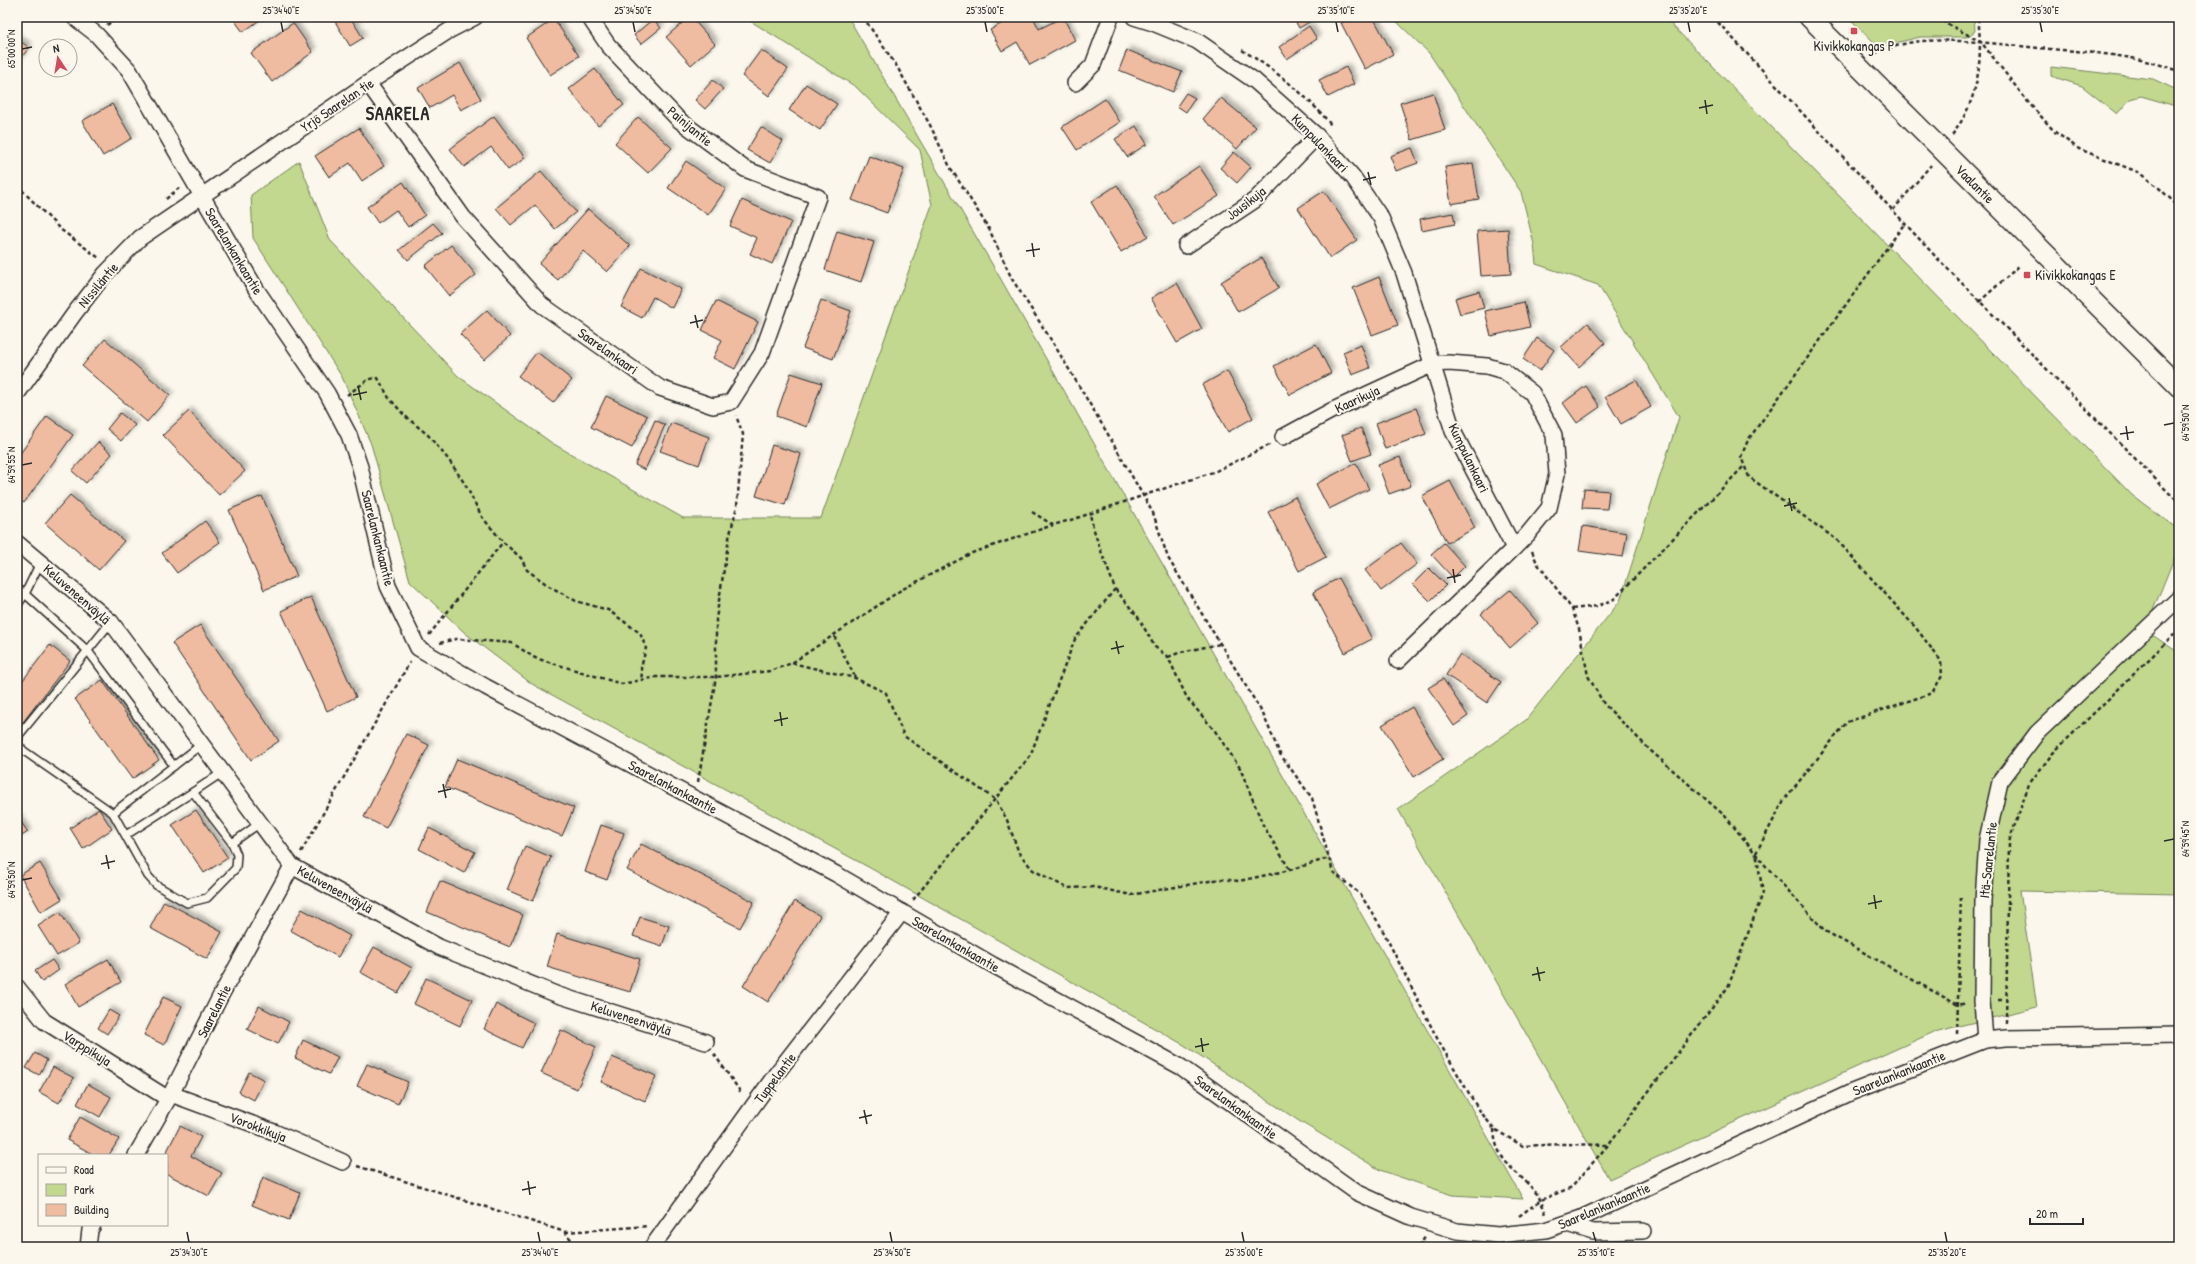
<svg xmlns="http://www.w3.org/2000/svg" width="2196" height="1264" font-family="'Patrick Hand',sans-serif">
<style>
.green{fill:#c1d88e;stroke:#76825c}
.building{fill:#efbba1;stroke:#2b2b2b;filter:url(#shadow)}
.lines{fill:none;stroke-linecap:round;stroke-linejoin:round}
.service-casing{stroke:#2b2b2b;stroke-width:10}
.minor-casing{stroke:#2b2b2b;stroke-width:18}
.tertiary-casing{stroke:#2b2b2b;stroke-width:22}
.path{stroke:#2b2b2b;stroke-width:2.5;stroke-dasharray:4 3;stroke-linecap:butt}
.service{stroke:#fbf7ec;stroke-width:7}
.minor{stroke:#fbf7ec;stroke-width:15}
.tertiary{stroke:#fbf7ec;stroke-width:19}
.ticks{fill:none;stroke:#2b2b2b;stroke-width:1.5}
.poi-dot{fill:#d1495b;stroke:#fbf7ec;stroke-width:1.5}
.labels{text-anchor:middle;stroke-width:4;stroke-linejoin:round;paint-order:stroke}
.poi-label{font-size:14px;fill:#2b2b2b;stroke:#fbf7ec}
.street-label{font-size:14px;fill:#2b2b2b;stroke:#fbf7ec}
.district-label{font-size:18px;font-weight:bold;letter-spacing:1px;fill:#2b2b2b;stroke:#fbf7ec}
.neatline{fill:none;stroke:#2b2b2b;stroke-width:1.5}
.ticks-label{font-size:10px;text-anchor:middle;fill:#2b2b2b}
</style>
<defs>
<filter id="shadow"><feDropShadow dx="3.5" dy="-3.5" stdDeviation="2" flood-color="#0004"/></filter>
</defs>
<rect width="100%" height="100%" fill="#fbf7ec"/>
<filter id="ink" filterUnits="userSpaceOnUse"><feTurbulence type="fractalNoise" baseFrequency=".025" numOctaves="2"/><feDisplacementMap in="SourceGraphic" scale="8" xChannelSelector="R" yChannelSelector="G"/><feConvolveMatrix kernelMatrix="1 2 1 2 8 2 1 2 1" color-interpolation-filters="sRGB"/></filter>
<g filter="url(#ink)">
<g class="green">
<polygon points="744,17 848,17 999,276 1523,1199 1452,1195 1380,1170 1299,1121 1184,1045 870,868 532,684 465,633 410,581 371,444 342,377 253,238 251,195 299,161 330,240 458,376 552,443 683,518 821,518 932,205 920,150 856,87"/>
<polygon points="1392,17 1664,17 2133,496 2179,530 2179,546 2145,630 2179,653 2179,894 2020,891 2037,1007 1934,1032 1609,1179 1398,809 1526,720 1620,601 1679,417 1598,285 1536,264 1534,244 1521,192 1429,53"/>
<polygon points="1848,17 1974,17 1975,31 1967,37 1920,37 1879,47"/>
<polygon points="2051,67 2153,79 2179,91 2179,107 2141,96 2130,99 2117,114 2082,86 2051,76"/>
</g>
<g class="building">
<polygon points="232,17 264,17 243,32"/>
<polygon points="338,17 350,17 363,38 350,46 334,20"/>
<polygon points="689,17 691,17 715,44 691,65 666,37"/>
<polygon points="1013,17 1033,17 1039,29 1063,17 1075,40 1030,65 1017,42 1002,51 990,30"/>
<polygon points="1293,17 1318,17 1299,28"/>
<polygon points="1353,17 1373,17 1393,54 1365,69 1341,23"/>
<polygon points="554,19 579,56 550,75 526,38"/>
<polygon points="653,19 661,28 641,44 634,35"/>
<polygon points="293,23 313,52 272,82 251,53"/>
<polygon points="1309,26 1317,39 1287,59 1279,47"/>
<polygon points="17,38 29,48 17,63"/>
<polygon points="761,50 788,69 769,96 742,76"/>
<polygon points="1127,50 1182,72 1173,92 1119,70"/>
<polygon points="460,63 481,99 461,110 452,95 430,108 418,88"/>
<polygon points="1346,67 1354,84 1328,97 1319,80"/>
<polygon points="595,69 624,105 598,126 569,89"/>
<polygon points="713,80 723,89 705,109 695,100"/>
<polygon points="806,84 837,104 820,130 789,110"/>
<polygon points="1186,93 1195,98 1186,112 1177,106"/>
<polygon points="1433,93 1445,130 1412,140 1400,103"/>
<polygon points="1221,98 1256,127 1237,149 1203,119"/>
<polygon points="1105,99 1120,122 1077,150 1062,127"/>
<polygon points="112,104 132,138 103,156 82,121"/>
<polygon points="494,116 525,158 508,170 491,147 464,167 450,149"/>
<polygon points="638,117 672,148 648,173 615,143"/>
<polygon points="1136,126 1147,144 1127,157 1115,139"/>
<polygon points="761,127 783,141 770,163 747,150"/>
<polygon points="359,128 384,166 362,181 350,163 329,177 315,156"/>
<polygon points="1412,148 1418,163 1396,171 1390,156"/>
<polygon points="1234,152 1251,167 1237,183 1220,168"/>
<polygon points="869,156 904,169 887,213 852,200"/>
<polygon points="686,161 726,189 708,215 668,188"/>
<polygon points="1473,163 1479,199 1451,204 1445,167"/>
<polygon points="1199,166 1219,196 1173,225 1154,196"/>
<polygon points="541,171 576,212 555,229 535,205 511,225 496,208"/>
<polygon points="403,182 425,215 408,227 396,210 378,223 367,207"/>
<polygon points="1117,185 1148,236 1121,252 1091,202"/>
<polygon points="1324,191 1357,240 1330,258 1298,208"/>
<polygon points="742,200 791,222 772,264 750,254 757,238 730,226"/>
<polygon points="588,209 630,246 607,272 583,251 558,280 539,264"/>
<polygon points="1453,213 1455,224 1422,231 1420,219"/>
<polygon points="433,223 442,233 408,260 399,250"/>
<polygon points="1508,229 1511,274 1481,276 1477,231"/>
<polygon points="837,231 874,242 861,282 825,270"/>
<polygon points="451,245 476,275 449,296 425,266"/>
<polygon points="1261,258 1279,288 1238,312 1221,282"/>
<polygon points="641,268 681,289 672,308 653,297 642,318 621,307"/>
<polygon points="1379,277 1398,325 1372,335 1353,288"/>
<polygon points="1177,283 1202,329 1177,343 1151,298"/>
<polygon points="1479,291 1484,308 1460,314 1455,298"/>
<polygon points="821,300 851,311 833,359 803,348"/>
<polygon points="716,301 758,322 735,369 713,358 722,340 702,330"/>
<polygon points="1524,302 1530,327 1491,336 1485,311"/>
<polygon points="487,310 510,336 484,360 460,334"/>
<polygon points="1588,323 1605,343 1579,367 1561,347"/>
<polygon points="1537,338 1554,350 1540,371 1523,359"/>
<polygon points="105,339 170,395 147,422 82,366"/>
<polygon points="1316,344 1331,373 1290,395 1274,366"/>
<polygon points="1361,345 1370,368 1352,375 1343,352"/>
<polygon points="537,352 572,380 553,403 518,376"/>
<polygon points="1227,371 1253,418 1228,432 1202,385"/>
<polygon points="791,373 822,383 807,427 776,416"/>
<polygon points="1636,380 1651,407 1621,424 1605,397"/>
<polygon points="1586,386 1600,407 1577,423 1563,403"/>
<polygon points="606,396 647,416 632,448 591,427"/>
<polygon points="1416,408 1426,434 1385,449 1376,423"/>
<polygon points="189,411 245,471 219,495 163,435"/>
<polygon points="120,413 135,425 121,441 107,429"/>
<polygon points="47,416 73,435 24,503 17,498 17,458"/>
<polygon points="655,420 665,425 645,470 635,465"/>
<polygon points="671,423 709,437 699,465 660,451"/>
<polygon points="1361,428 1371,454 1352,461 1342,435"/>
<polygon points="98,442 112,454 86,483 72,471"/>
<polygon points="772,445 801,454 785,505 756,496"/>
<polygon points="1400,457 1411,486 1389,494 1378,465"/>
<polygon points="1356,463 1369,489 1329,509 1316,484"/>
<polygon points="1450,481 1475,528 1447,543 1422,496"/>
<polygon points="1584,489 1609,491 1607,509 1582,508"/>
<polygon points="70,495 124,541 99,570 45,523"/>
<polygon points="262,496 297,576 264,590 229,510"/>
<polygon points="1295,497 1326,557 1299,571 1268,512"/>
<polygon points="205,521 220,542 177,573 162,553"/>
<polygon points="1583,526 1627,533 1623,557 1579,551"/>
<polygon points="1401,543 1417,564 1381,591 1365,570"/>
<polygon points="1444,543 1465,566 1453,578 1431,554"/>
<polygon points="1429,568 1446,585 1430,601 1413,584"/>
<polygon points="1339,578 1372,639 1345,653 1313,592"/>
<polygon points="1510,590 1538,623 1510,648 1481,614"/>
<polygon points="311,597 356,697 327,711 281,611"/>
<polygon points="200,625 279,741 251,760 172,643"/>
<polygon points="50,645 70,661 17,730 17,688"/>
<polygon points="1460,654 1501,682 1487,703 1446,675"/>
<polygon points="1443,679 1468,716 1454,726 1428,688"/>
<polygon points="102,680 159,760 132,779 75,699"/>
<polygon points="1412,707 1443,759 1414,777 1382,725"/>
<polygon points="406,734 429,745 386,828 364,817"/>
<polygon points="457,759 574,808 562,836 445,787"/>
<polygon points="99,809 112,829 83,849 70,828"/>
<polygon points="196,810 228,858 204,873 172,825"/>
<polygon points="17,816 28,832 17,839"/>
<polygon points="601,825 624,833 607,880 585,872"/>
<polygon points="429,828 475,852 464,873 419,849"/>
<polygon points="641,844 754,902 740,928 627,870"/>
<polygon points="525,846 551,857 533,901 507,890"/>
<polygon points="40,863 62,899 41,912 20,875"/>
<polygon points="440,881 523,915 510,947 427,912"/>
<polygon points="164,901 222,932 207,959 150,928"/>
<polygon points="795,901 820,916 768,1002 743,986"/>
<polygon points="302,909 350,936 338,957 290,930"/>
<polygon points="60,912 79,943 57,956 38,926"/>
<polygon points="640,917 669,926 662,946 633,936"/>
<polygon points="557,934 640,959 630,992 547,967"/>
<polygon points="374,947 412,968 398,993 360,972"/>
<polygon points="108,959 121,982 78,1007 65,984"/>
<polygon points="52,960 59,970 42,982 35,971"/>
<polygon points="426,978 472,1000 460,1026 414,1004"/>
<polygon points="163,997 182,1006 164,1045 144,1035"/>
<polygon points="496,1004 534,1023 522,1048 484,1029"/>
<polygon points="259,1006 289,1022 278,1044 247,1029"/>
<polygon points="109,1010 119,1016 107,1034 98,1028"/>
<polygon points="561,1030 596,1047 577,1089 541,1073"/>
<polygon points="303,1040 338,1057 329,1074 295,1058"/>
<polygon points="35,1053 47,1060 39,1075 26,1068"/>
<polygon points="612,1057 656,1076 645,1101 601,1082"/>
<polygon points="367,1064 408,1082 398,1104 357,1086"/>
<polygon points="53,1067 74,1078 59,1103 39,1092"/>
<polygon points="249,1072 264,1080 254,1100 239,1092"/>
<polygon points="88,1084 111,1097 100,1117 77,1104"/>
<polygon points="80,1117 119,1139 109,1155 94,1155 67,1140"/>
<polygon points="180,1126 201,1137 191,1156 222,1173 209,1196 167,1174 167,1155 165,1155"/>
<polygon points="263,1177 300,1193 289,1220 252,1205"/>
</g>
<g class="lines">
<g class="service-casing">
<g id="service">
<polyline points="40,563 25,594 88,651 174,766"/>
<polyline points="17,589 25,594 17,606"/>
<polyline points="111,622 19,735 18,745 24,751 113,813 148,876 156,885 187,903 207,898 236,868 237,855 232,843 193,792 126,835"/>
<polyline points="193,792 223,772"/>
<polyline points="113,813 202,744"/>
<polyline points="232,843 260,823"/>
</g>
</g>
<g class="minor-casing">
<g id="minor">
<polyline points="74,17 96,34 129,70 256,289 327,393 349,435 360,467 388,586 418,648 486,687 836,874 993,965 1181,1067 1356,1192 1411,1217 1457,1231 1498,1235 1546,1230 1581,1218 1852,1092 1985,1040 2006,1038 2179,1035"/>
<polyline points="1134,17 1153,23 1197,41 1255,81 1317,136 1353,177 1381,218 1404,273 1453,431 1514,548 1398,661"/>
<polyline points="368,83 463,217 542,305 660,388 713,406 731,402 762,353 818,197 745,169 679,120 608,45 589,17"/>
<polyline points="1075,83 1093,65 1111,17"/>
<polyline points="1186,246 1255,200 1317,136"/>
<polyline points="17,394 74,314 105,274 140,238 368,83 450,30 475,17"/>
<polyline points="1283,437 1331,411 1433,364 1449,363 1487,366 1504,371 1532,393 1554,435 1557,474 1549,508 1527,535 1514,548"/>
<polyline points="17,543 111,622 292,866 439,947 558,995 706,1042"/>
<polyline points="17,987 44,1021 167,1098"/>
<polyline points="1985,1040 1982,1001 1983,901 1987,840 2000,782 2037,733 2179,598"/>
<polyline points="171,1094 274,1132 343,1162"/>
<polyline points="136,1155 171,1094 220,997 292,866"/>
<polyline points="1567,1224 1593,1232 1643,1231"/>
<polyline points="88,1247 90,1230 93,1225"/>
<polyline points="652,1247 776,1074 902,912"/>
</g>
</g>
<g class="tertiary-casing">
<polyline id="tertiary" points="1809,17 2179,387"/>
</g>
<g class="path">
<polyline points="863,17 896,65 930,125 950,167 989,229 1012,279 1055,346 1109,436 1153,513 1168,558 1263,714 1280,754 1312,798 1333,872 1360,894 1380,925 1439,1042 1477,1107 1494,1129 1523,1146 1563,1144 1608,1145"/>
<polyline points="1713,17 1937,258 2179,503"/>
<polyline points="1935,17 1981,42 2028,102 2055,132 2079,149 2138,172 2159,188 2179,207"/>
<polyline points="107,25 117,17"/>
<path d="M 1242,50 C 1275,70 1307,95 1331,125"/>
<path d="M 1875,53 C 1890,48 1906,42 1922,41 C 1961,39 2000,44 2038,48 C 2085,52 2134,54 2179,71"/>
<path d="M 1952,135 C 1979,100 1983,60 1978,17"/>
<polyline points="17,185 60,229 99,258"/>
<polyline points="166,199 179,188"/>
<polyline points="1893,210 1931,165"/>
<polyline points="1979,302 2019,266"/>
<polyline points="347,395 369,379 378,378 389,398 405,416 428,435 448,459 465,484 482,517 503,542 521,558 527,570 549,586 576,601 608,610 640,633 646,648 641,668 642,680"/>
<polyline points="1032,512 1053,525 1074,519 1216,471 1271,444"/>
<polyline points="1532,551 1537,563 1572,609 1579,629 1588,676 1604,704 1651,751 1725,816 1764,864 1825,931 1958,1005 1967,1003"/>
<polyline points="1115,589 1138,617 1155,647 1168,657 1187,698 1215,731 1240,768 1263,825 1290,870"/>
<polyline points="1572,609 1598,606 1614,599 1744,466"/>
<polyline points="429,635 503,542"/>
<polyline points="834,636 855,677"/>
<polyline points="440,643 456,639 512,643 535,658 622,684 656,677 716,677 770,671 792,663 901,590 972,553 1053,525"/>
<polyline points="1168,657 1181,652 1220,644"/>
<polyline points="792,663 855,678 886,693 904,736 996,800 1007,820 1019,853 1033,870 1067,888 1094,887 1131,895 1220,879 1239,881 1290,870 1329,858"/>
<polyline points="698,782 716,677 716,619 729,538 737,506 743,434 736,416"/>
<polyline points="301,852 410,662"/>
<path d="M 913,900 L 1030,756 L 1075,639 L 1115,589 C 1107,565 1095,539 1090,514"/>
<polyline points="1998,1000 2006,1000"/>
<polyline points="2006,1023 2009,842 2029,784 2053,753 2179,630"/>
<polyline points="1957,1034 1961,894"/>
<polyline points="714,1054 742,1094"/>
<path d="M 1494,1129 C 1495,1163 1519,1171 1537,1194 C 1541,1200 1543,1207 1546,1214"/>
<polyline points="357,1166 565,1232 577,1247"/>
<polyline points="1519,1216 1541,1200 1572,1187 1608,1145 1728,987 1763,893 1756,853 1784,800 1847,722 1932,693 1942,676 1941,661 1916,628 1837,540 1749,477 1741,457 1748,440 1905,223"/>
<polyline points="565,1232 648,1226"/>
<polyline points="1419,1247 1425,1237"/>
</g>
<use href="#service" class="service"/>
<use href="#minor" class="minor"/>
<use href="#tertiary" class="tertiary"/>
</g>
</g>
<path class="ticks" d="M 281,22 L 283,32M 633,22 L 635,32M 985,22 L 987,32M 1336,22 L 1338,32M 1688,22 L 1690,32M 2040,22 L 2042,32M 22,49 L 32,47M 1705,100 L 1707,114M 1699,108 L 1713,105M 1368,172 L 1371,185M 1363,180 L 1376,177M 1032,243 L 1034,257M 1026,251 L 1040,249M 695,315 L 698,328M 690,323 L 703,320M 358,386 L 361,400M 353,395 L 367,392M 2164,425 L 2174,423M 2126,426 L 2128,440M 2120,434 L 2134,432M 22,465 L 32,463M 1789,498 L 1792,511M 1784,506 L 1797,503M 1453,569 L 1455,583M 1447,578 L 1461,575M 1116,641 L 1119,654M 1111,649 L 1124,646M 780,712 L 782,726M 774,721 L 788,718M 443,784 L 446,798M 438,792 L 451,789M 2164,841 L 2174,839M 106,855 L 109,869M 101,864 L 115,861M 22,880 L 32,878M 1874,895 L 1876,909M 1868,904 L 1882,901M 1537,967 L 1540,981M 1532,975 L 1545,972M 1201,1038 L 1203,1052M 1195,1047 L 1209,1044M 864,1110 L 867,1124M 859,1118 L 872,1115M 528,1181 L 530,1195M 522,1190 L 536,1187M 187,1232 L 189,1242M 538,1232 L 540,1242M 890,1232 L 892,1242M 1242,1232 L 1244,1242M 1593,1232 L 1596,1242M 1945,1232 L 1947,1242"/>
<g class="poi-dot">
<rect x="1850" y="27" width="8" height="8" rx="2"/>
<rect x="2023" y="271" width="8" height="8" rx="2"/>
</g>
<g class="labels">
<g class="poi-label">
<text x="1854" y="51">Kivikkokangas P</text>
<text x="2035" y="280" text-anchor="start">Kivikkokangas E</text>
</g>
<g class="street-label">
<text transform="translate(337 105) rotate(-34)" y="5">Yrjö Saarelan tie</text>
<text transform="translate(690 126) rotate(40)" y="5">Painijantie</text>
<text transform="translate(1320 143) rotate(46)" y="5">Kumpulankaari</text>
<text transform="translate(1975 184) rotate(45)" y="5">Vaalantie</text>
<text transform="translate(1246 203) rotate(-38)" y="5">Jousikuja</text>
<text transform="translate(234 251) rotate(59)" y="5">Saarelankankaantie</text>
<text transform="translate(98 285) rotate(-50)" y="5">Nissiläntie</text>
<text transform="translate(608 351) rotate(35)" y="5">Saarelankaari</text>
<text transform="translate(1357 399) rotate(-25)" y="5">Kaarikuja</text>
<text transform="translate(1469 458) rotate(64)" y="5">Kumpulankaari</text>
<text transform="translate(378 538) rotate(76)" y="5">Saarelankankaantie</text>
<text transform="translate(77 594) rotate(41)" y="5">Keluveneenväylä</text>
<text transform="translate(673 787) rotate(28)" y="5">Saarelankankaantie</text>
<text transform="translate(1988 860) rotate(-84)" y="5">Itä-Saarelantie</text>
<text transform="translate(335 889) rotate(29)" y="5">Keluveneenväylä</text>
<text transform="translate(956 944) rotate(30)" y="5">Saarelankankaantie</text>
<text transform="translate(214 1011) rotate(-63)" y="5">Saarelantie</text>
<text transform="translate(631 1018) rotate(18)" y="5">Keluveneenväylä</text>
<text transform="translate(87 1048) rotate(32)" y="5">Varppikuja</text>
<text transform="translate(1899 1073) rotate(-22)" y="5">Saarelankankaantie</text>
<text transform="translate(775 1078) rotate(-53)" y="5">Tuppelantie</text>
<text transform="translate(1236 1107) rotate(36)" y="5">Saarelankankaantie</text>
<text transform="translate(258 1127) rotate(21)" y="5">Vorokkikuja</text>
<text transform="translate(1604 1206) rotate(-23)" y="5">Saarelankankaantie</text>
</g>
<g class="district-label">
<text x="398" y="120">SAARELA</text>
</g>
</g>
<rect width="2196" height="1264" fill="none" stroke="#fbf7ec" stroke-width="44"/>
<rect x="38" y="1154" width="130" height="72" fill="#fbf7ec" stroke="#a8a59f"/>
<rect x="46" y="1167" width="20" height="6" fill="#fbf7ec" stroke="#a8a59f"/>
<text x="74" y="1174" font-size="12" fill="#2b2b2b">Road</text>
<rect x="46" y="1184" width="20" height="12" fill="#c1d88e" stroke="#a8a59f"/>
<text x="74" y="1194" font-size="12" fill="#2b2b2b">Park</text>
<rect x="46" y="1204" width="20" height="12" fill="#efbba1" stroke="#a8a59f"/>
<text x="74" y="1214" font-size="12" fill="#2b2b2b">Building</text>
<g transform="translate(58 58) rotate(348)"><circle r="19" fill="#fbf7ec" stroke="#a8a59f"/>
<path d="M0-3L7 15L0 10L-7 15Z" fill="#d1495b"/>
<text y="-6" font-size="11" font-weight="bold" text-anchor="middle" fill="#2b2b2b">N</text>
</g>
<path d="M2030 1218v6h53v-6" fill="none" stroke="#2b2b2b" stroke-width="2"/>
<text x="2036" y="1218" font-size="12" fill="#2b2b2b" stroke="#fbf7ec" stroke-width="3" paint-order="stroke">20 m</text>
<rect x="22" y="22" width="2152" height="1220" class="neatline"/>
<g class="ticks-label">
<text x="281" y="14">25°34'40"E</text>
<text x="633" y="14">25°34'50"E</text>
<text x="985" y="14">25°35'00"E</text>
<text x="1336" y="14">25°35'10"E</text>
<text x="1688" y="14">25°35'20"E</text>
<text x="2040" y="14">25°35'30"E</text>
<text transform="translate(11 49) rotate(-90)" y="4">65°00'00"N</text>
<text transform="translate(2185 423) rotate(-90)" y="4">64°59'50"N</text>
<text transform="translate(11 465) rotate(-90)" y="4">64°59'55"N</text>
<text transform="translate(2185 839) rotate(-90)" y="4">64°59'45"N</text>
<text transform="translate(11 880) rotate(-90)" y="4">64°59'50"N</text>
<text x="189" y="1256">25°34'30"E</text>
<text x="540" y="1256">25°34'40"E</text>
<text x="892" y="1256">25°34'50"E</text>
<text x="1244" y="1256">25°35'00"E</text>
<text x="1596" y="1256">25°35'10"E</text>
<text x="1947" y="1256">25°35'20"E</text>
</g>
</svg>
